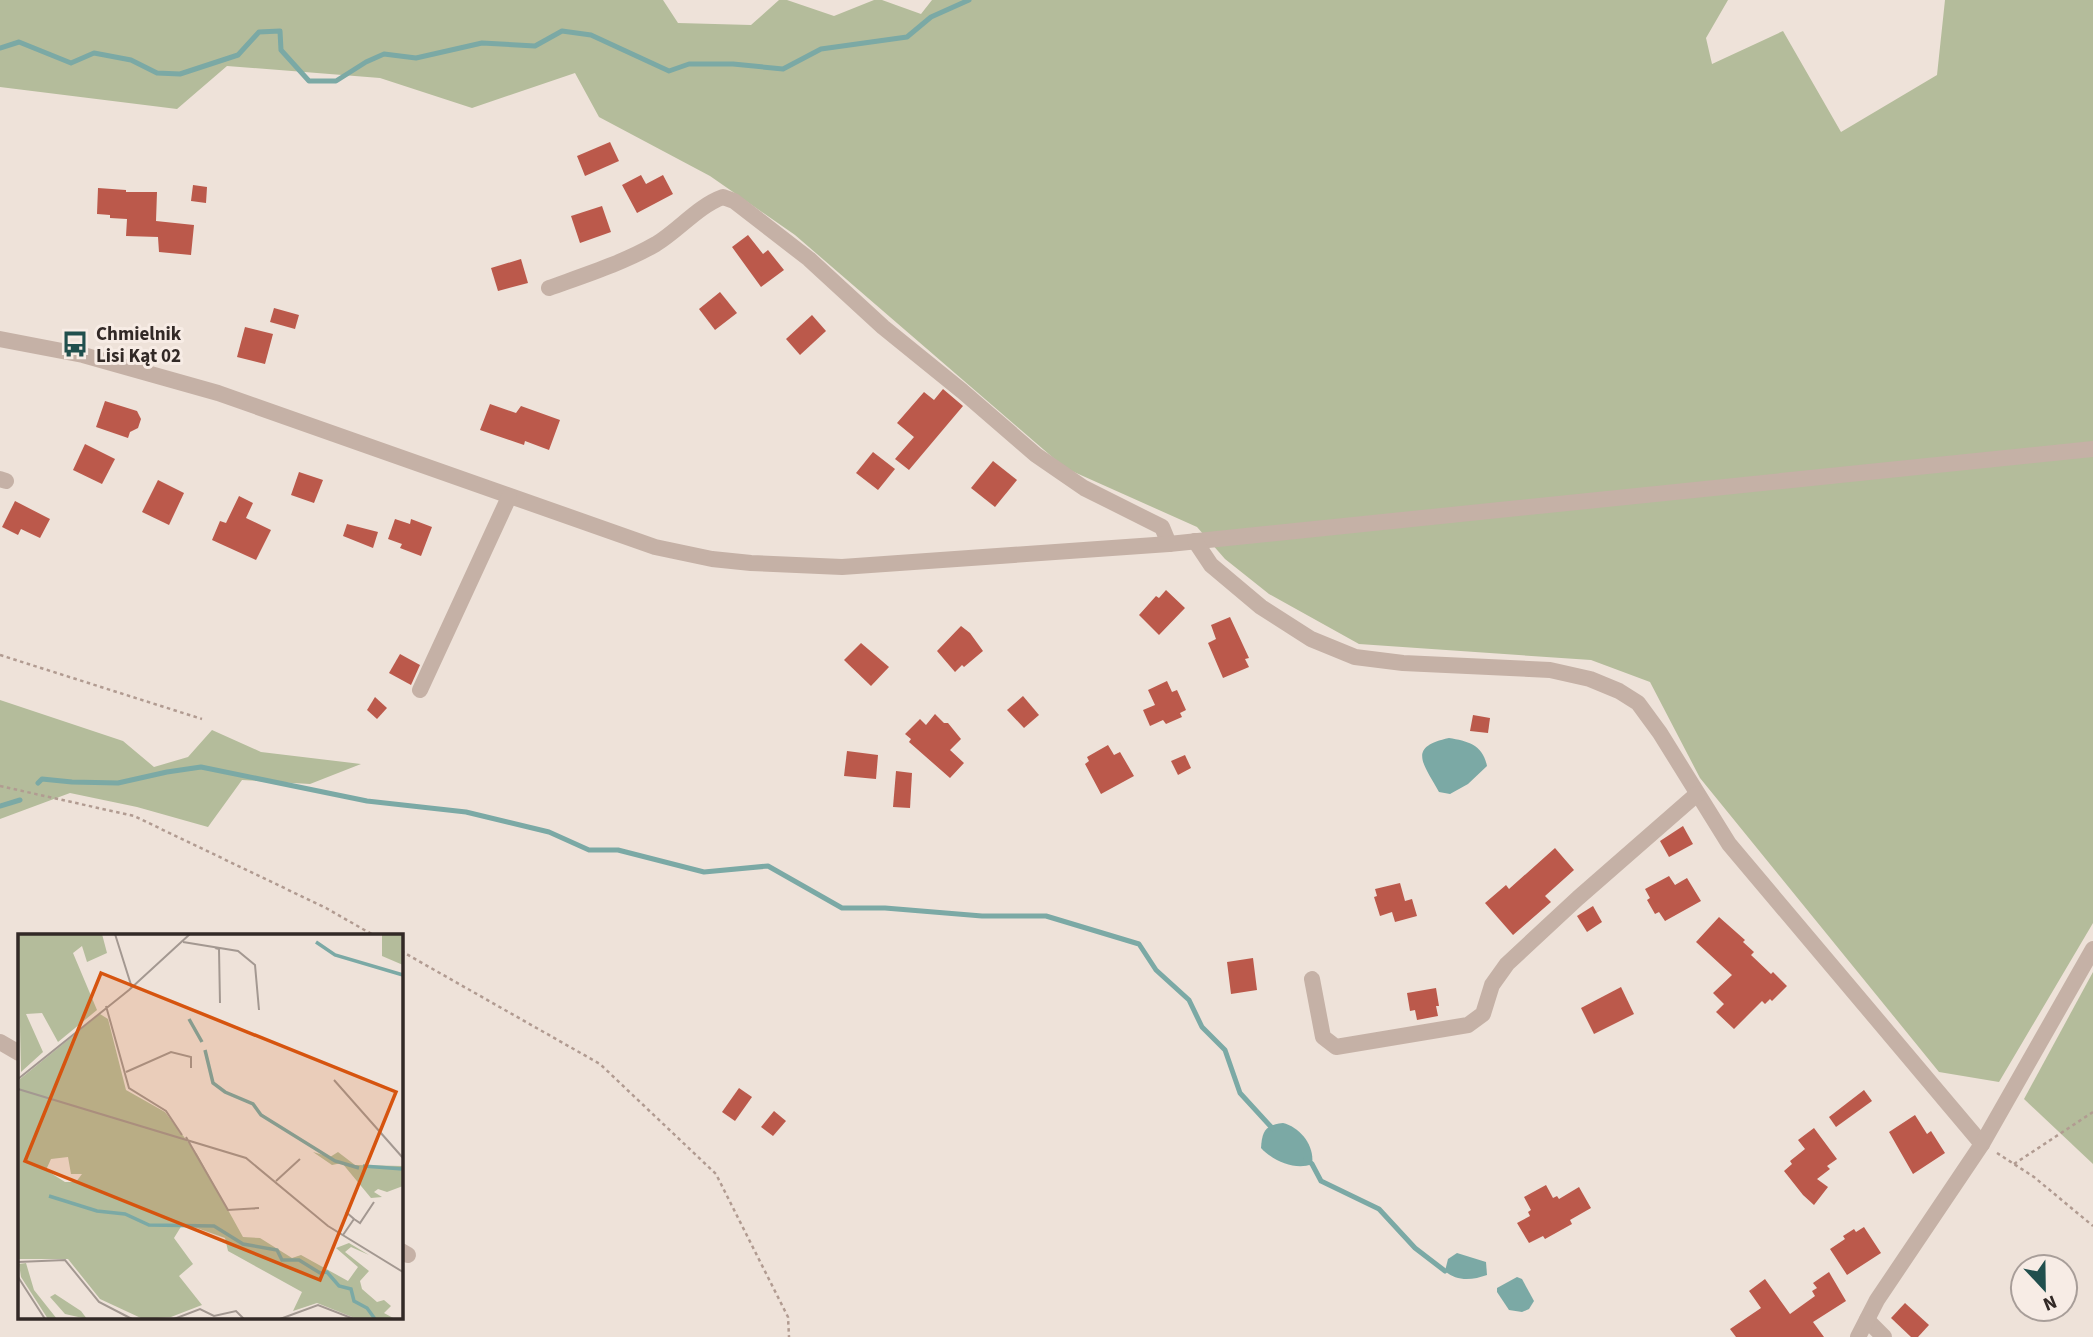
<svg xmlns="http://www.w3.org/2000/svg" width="2093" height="1337" font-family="'Source Sans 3',sans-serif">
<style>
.green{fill:#b4bc9b}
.water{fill:#7ba9a5}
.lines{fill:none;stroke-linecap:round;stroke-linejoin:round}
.stream{stroke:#7ba9a5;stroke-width:5}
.building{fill:#bb594b}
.path{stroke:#b19b91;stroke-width:2.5;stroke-dasharray:3.5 3.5;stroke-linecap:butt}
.minor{stroke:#c5b1a6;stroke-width:16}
.labels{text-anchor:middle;stroke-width:6;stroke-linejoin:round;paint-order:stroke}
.poi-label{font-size:19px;font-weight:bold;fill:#322926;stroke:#f7ece5;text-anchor:start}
.inset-river{fill:none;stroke:#7ba9a5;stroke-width:3.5}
.inset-road{fill:none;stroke:#a39891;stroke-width:2}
.view{fill:#d6540f;fill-opacity:0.15;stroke:#d6540f;stroke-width:3.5}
.inset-edge{fill:none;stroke:#322926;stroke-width:3.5}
</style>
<rect width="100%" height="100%" fill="#eee2d9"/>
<g class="green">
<polygon points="0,0 663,0 678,23 751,25 779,0 787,0 834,16 874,0 882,0 921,14 932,0 1728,0 1706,38 1712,64 1783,31 1841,132 1937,75 1945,0 2093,0 2093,923 1999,1082 1939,1072 1700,778 1650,682 1591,660 1359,644 1269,594 1225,559 1197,527 1065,468 795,235 710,176 599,117 575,73 472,108 380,78 227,66 177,109 0,87"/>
<polygon points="0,700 123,741 154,767 188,757 212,730 261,752 361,764 310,784 242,780 208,827 137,807 70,793 0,819"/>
<polygon points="2093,972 2093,1164 2024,1099"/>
</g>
<g class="water">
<path d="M 1449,738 C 1468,741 1483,745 1487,766 L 1468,784 L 1450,794 L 1439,792 C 1423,763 1407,747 1449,738 Z"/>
<path d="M 1283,1123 C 1300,1127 1315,1146 1312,1164 C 1295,1171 1272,1160 1261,1148 C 1262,1130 1266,1125 1283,1123 Z"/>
<path d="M 1457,1253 L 1486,1262 L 1487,1275 C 1473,1280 1457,1282 1445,1271 L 1448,1259 Z"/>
<polygon points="1517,1277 1522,1279 1534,1301 1529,1309 1522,1312 1509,1310 1497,1292 1497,1288"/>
</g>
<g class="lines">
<g class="stream">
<polyline points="0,48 19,42 71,63 94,53 131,60 157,73 180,74 238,55 259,32 280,31 281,50 309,81 336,81 366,62 384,54 416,58 482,43 535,46 562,31 591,35 669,71 689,64 733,64 783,69 821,49 907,37 931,17 969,0"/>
<polyline points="38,783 42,779 72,782 118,783 167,772 201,767 367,801 466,812 549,832 589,850 618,850 704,872 768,866 842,908 885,908 982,916 1046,916 1139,944 1156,970 1189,1000 1202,1027 1225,1050 1240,1093 1273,1129"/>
<polyline points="0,806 20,800"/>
<polyline points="1306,1159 1312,1164 1321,1181 1379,1209 1415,1248 1445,1271"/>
</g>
</g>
<g class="building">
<polygon points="610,142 619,161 585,176 577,156"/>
<polygon points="641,175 646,184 663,175 673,194 637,213 622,185"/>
<polygon points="193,185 207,187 206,203 191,201"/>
<polygon points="98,188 126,190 126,192 157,192 156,221 194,225 191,255 159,252 158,237 126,236 127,219 110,218 110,215 97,214"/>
<polygon points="602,206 611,232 580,243 571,216"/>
<polygon points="748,235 763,254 768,250 784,270 761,287 732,247"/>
<polygon points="521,259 528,283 498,291 491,268"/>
<polygon points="720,292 737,313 715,330 699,309"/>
<polygon points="274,308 299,315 295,329 270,322"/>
<polygon points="812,315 826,331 800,355 786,339"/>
<polygon points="245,327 273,334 265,364 237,357"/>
<polygon points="943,389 963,406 909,470 895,459 914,437 897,423 924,392 934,400"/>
<polygon points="105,401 137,411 141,419 138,428 130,432 128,438 96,427"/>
<polygon points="490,404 516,413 521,406 560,420 549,450 525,441 524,445 480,430"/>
<polygon points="85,444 115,459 102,484 73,470"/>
<polygon points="873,452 895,469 878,490 856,473"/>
<polygon points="993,461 1017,480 995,507 971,488"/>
<polygon points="299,472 323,480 314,503 291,495"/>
<polygon points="158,480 184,493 169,525 142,512"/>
<polygon points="239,496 253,503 246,518 271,530 256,560 212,540 220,521 226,523"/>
<polygon points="15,501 50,519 40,538 21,529 18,535 2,527"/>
<polygon points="395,519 410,524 411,519 432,527 421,556 400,548 402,544 388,539"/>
<polygon points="347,524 378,532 373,548 343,536"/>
<polygon points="1166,590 1185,608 1159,635 1139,615 1156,596 1159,598"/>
<polygon points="1230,617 1249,658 1245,659 1249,667 1223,678 1208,643 1216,639 1211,625"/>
<polygon points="961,626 970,633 983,651 964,667 962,665 955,672 937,651"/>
<polygon points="861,643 889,667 871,686 844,660"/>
<polygon points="400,654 420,665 411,685 389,673"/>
<polygon points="1167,681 1172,692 1177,690 1186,710 1180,713 1182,717 1166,724 1163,720 1150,726 1143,710 1155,705 1148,690"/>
<polygon points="1023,696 1039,715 1024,728 1007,710"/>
<polygon points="375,697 387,708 377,719 367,710"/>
<polygon points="935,714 944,723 948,723 961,739 950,750 964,763 950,778 909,742 911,739 905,734 920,719 926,725"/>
<polygon points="1473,715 1490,718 1488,733 1470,731"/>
<polygon points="1108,745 1114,755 1120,752 1134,776 1101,794 1085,764 1089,761 1087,757"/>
<polygon points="847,751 878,755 876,779 844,776"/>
<polygon points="1185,755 1191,768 1178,775 1171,761"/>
<polygon points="896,771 912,773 910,808 893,807"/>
<polygon points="1683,826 1693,844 1669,857 1660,841"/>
<polygon points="1555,848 1574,870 1545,896 1551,902 1513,935 1485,903 1506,885 1509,889"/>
<polygon points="1669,876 1675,885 1687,878 1701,901 1665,921 1659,912 1655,914 1647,900 1650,898 1645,889"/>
<polygon points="1400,883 1405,901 1412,899 1417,916 1395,922 1392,912 1380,916 1374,897 1377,896 1375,889"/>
<polygon points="1593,906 1602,922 1587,932 1577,916"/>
<polygon points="1719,917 1745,940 1743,942 1754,952 1751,955 1771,974 1773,972 1787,986 1772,1001 1770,999 1765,1004 1762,1001 1734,1029 1716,1012 1724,1004 1713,993 1732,975 1696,942"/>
<polygon points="1253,958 1257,990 1231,994 1227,962"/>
<polygon points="1621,987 1634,1014 1594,1034 1581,1008"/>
<polygon points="1436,988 1439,1006 1436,1006 1438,1016 1417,1020 1415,1010 1410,1011 1407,993"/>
<polygon points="739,1088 752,1097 735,1121 722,1112"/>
<polygon points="1864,1090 1872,1101 1836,1127 1829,1117"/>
<polygon points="774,1111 786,1121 773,1136 761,1127"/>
<polygon points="1915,1115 1927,1134 1931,1131 1945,1153 1913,1174 1889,1132"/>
<polygon points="1814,1128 1837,1159 1827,1166 1830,1169 1817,1179 1828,1187 1814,1205 1803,1195 1784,1171 1792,1164 1790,1161 1805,1149 1798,1140"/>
<polygon points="1546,1185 1553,1198 1557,1196 1559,1199 1579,1187 1591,1208 1570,1220 1572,1224 1545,1239 1543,1236 1529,1243 1517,1223 1530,1216 1528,1212 1531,1210 1524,1197"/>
<polygon points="1864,1227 1881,1253 1847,1275 1830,1249 1845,1239 1843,1236 1854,1229 1856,1232"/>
<polygon points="1829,1272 1846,1301 1813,1322 1824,1337 1736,1337 1730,1329 1761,1308 1749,1291 1765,1279 1790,1314 1815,1296 1812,1291 1817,1288 1813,1283"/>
<polygon points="1905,1303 1929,1325 1918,1337 1911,1337 1891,1318"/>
</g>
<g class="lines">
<g class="path">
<polyline points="0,655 202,719"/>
<polyline points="0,786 134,816 326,908 375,936"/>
<polyline points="401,951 600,1064 716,1174 788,1317 789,1337"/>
<polyline points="1997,1153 2034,1177 2093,1226"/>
<polyline points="2014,1164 2093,1112"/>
</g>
<g class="minor">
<path d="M 549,288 C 585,275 623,263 656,244 C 679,230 698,206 723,197 L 734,201 L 809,259 L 883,327 L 962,391 L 1036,455 L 1084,488 L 1162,527 L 1169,544"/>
<polyline points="0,339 83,355 218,393 655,547 712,559 751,563 842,567 1169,544 2093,449"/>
<polyline points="0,479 6,481"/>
<polyline points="1195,541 1211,565 1261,607 1311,639 1355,657 1403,663 1550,670 1590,679 1619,691 1638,703 1660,733 1729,844 1982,1144"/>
<polyline points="420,690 509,497"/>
<polyline points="1312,979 1323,1037 1336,1047 1468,1025 1483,1014 1492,985 1507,964 1578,898 1697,794"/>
<polyline points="0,1042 19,1053"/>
<polyline points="401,1251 408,1255"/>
<polyline points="1867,1320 1884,1337"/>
<polyline points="1858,1337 1877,1300 1982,1144 2093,949"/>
</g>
</g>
<defs>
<g id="bus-bare" transform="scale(2.1)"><path d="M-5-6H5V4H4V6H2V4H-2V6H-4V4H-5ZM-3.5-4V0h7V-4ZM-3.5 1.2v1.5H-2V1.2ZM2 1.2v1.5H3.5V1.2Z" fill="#204f4d" stroke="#f7ece5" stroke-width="2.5" paint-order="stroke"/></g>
</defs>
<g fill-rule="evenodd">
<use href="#bus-bare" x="75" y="344"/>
</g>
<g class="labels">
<g class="poi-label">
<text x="96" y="340">Chmielnik<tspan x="96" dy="22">Lisi Kąt 02</tspan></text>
</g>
</g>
<g transform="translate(18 934)">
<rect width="385" height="385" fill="#eee2d9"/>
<path d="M 0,0 L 84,0 L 89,19 L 69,28 L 64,12 L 55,19 L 79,76 L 40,108 L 24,79 L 8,80 L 25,118 L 3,138 ZM 364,0 L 385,0 L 385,31 L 364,22 ZM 82,80 L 90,85 L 108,156 L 147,178 L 179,220 L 225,303 L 242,304 L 274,324 L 283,321 L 330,347 L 340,333 L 318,314 L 331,309 L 351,321 L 333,313 L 327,318 L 351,337 L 342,347 L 344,355 L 359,368 L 366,366 L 373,372 L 366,379 L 377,385 L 339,385 L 299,369 L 275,377 L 284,358 L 210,317 L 207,304 L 173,292 L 164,291 L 156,304 L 175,330 L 161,342 L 184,371 L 153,383 L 125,385 L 82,365 L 50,325 L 1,325 L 2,145 ZM 50,223 L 53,240 L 64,240 L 58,248 L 47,248 L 28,236 L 33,225 ZM 295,218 L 312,223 L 320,218 L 337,231 L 385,232 L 385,252 L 369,258 L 360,255 L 356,258 L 364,263 L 353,264 L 324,229 L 314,231 ZM 8,329 L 16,356 L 39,385 L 30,385 L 3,343 L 1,330 ZM 37,360 L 63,377 L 69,385 L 47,380 L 32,363 Z" fill="#b4bc9b" fill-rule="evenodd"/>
<path class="inset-river" d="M 298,8 L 317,21 L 385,41M 171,85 L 184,108M 187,116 L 195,149 L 207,158 L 235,170 L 243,181 L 317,227 L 341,234M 345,232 L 385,235M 31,262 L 79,277 L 107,280 L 131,291 L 196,292 L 225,310 L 259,316 L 264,326 L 281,326 L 302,339 L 309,338 L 321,352 L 333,355 L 336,367 L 349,374 L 357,385"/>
<path class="inset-road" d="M 97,0 L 114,54M 165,8 L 220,17 L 237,31 L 241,76M 197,14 L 201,15 L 202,69M 88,72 L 111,154 L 148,177 L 164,201M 108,138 L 153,118 L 173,123 L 173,134M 0,145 L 111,56 L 172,0M 316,146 L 385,224M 0,155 L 228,224 L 310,292 L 385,338M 168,203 L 210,276 L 241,274M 258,247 L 282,225M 336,285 L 342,289 L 356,268M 325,301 L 336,285 L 328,278M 0,328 L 47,326 L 81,368 L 114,385M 0,343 L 27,385M 156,385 L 182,375 L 196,382 L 218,377 L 226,385M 262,385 L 300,371 L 336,385"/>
<path class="view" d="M 83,39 L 378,158 L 302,346 L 7,227 Z"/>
<rect width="385" height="385" class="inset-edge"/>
</g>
<g transform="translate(2044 1288) rotate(158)"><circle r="33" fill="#f7ece5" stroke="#a89e99" stroke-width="2"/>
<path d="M0-5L12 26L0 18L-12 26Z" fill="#204f4d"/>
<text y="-10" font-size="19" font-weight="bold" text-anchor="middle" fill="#322926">N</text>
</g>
</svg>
